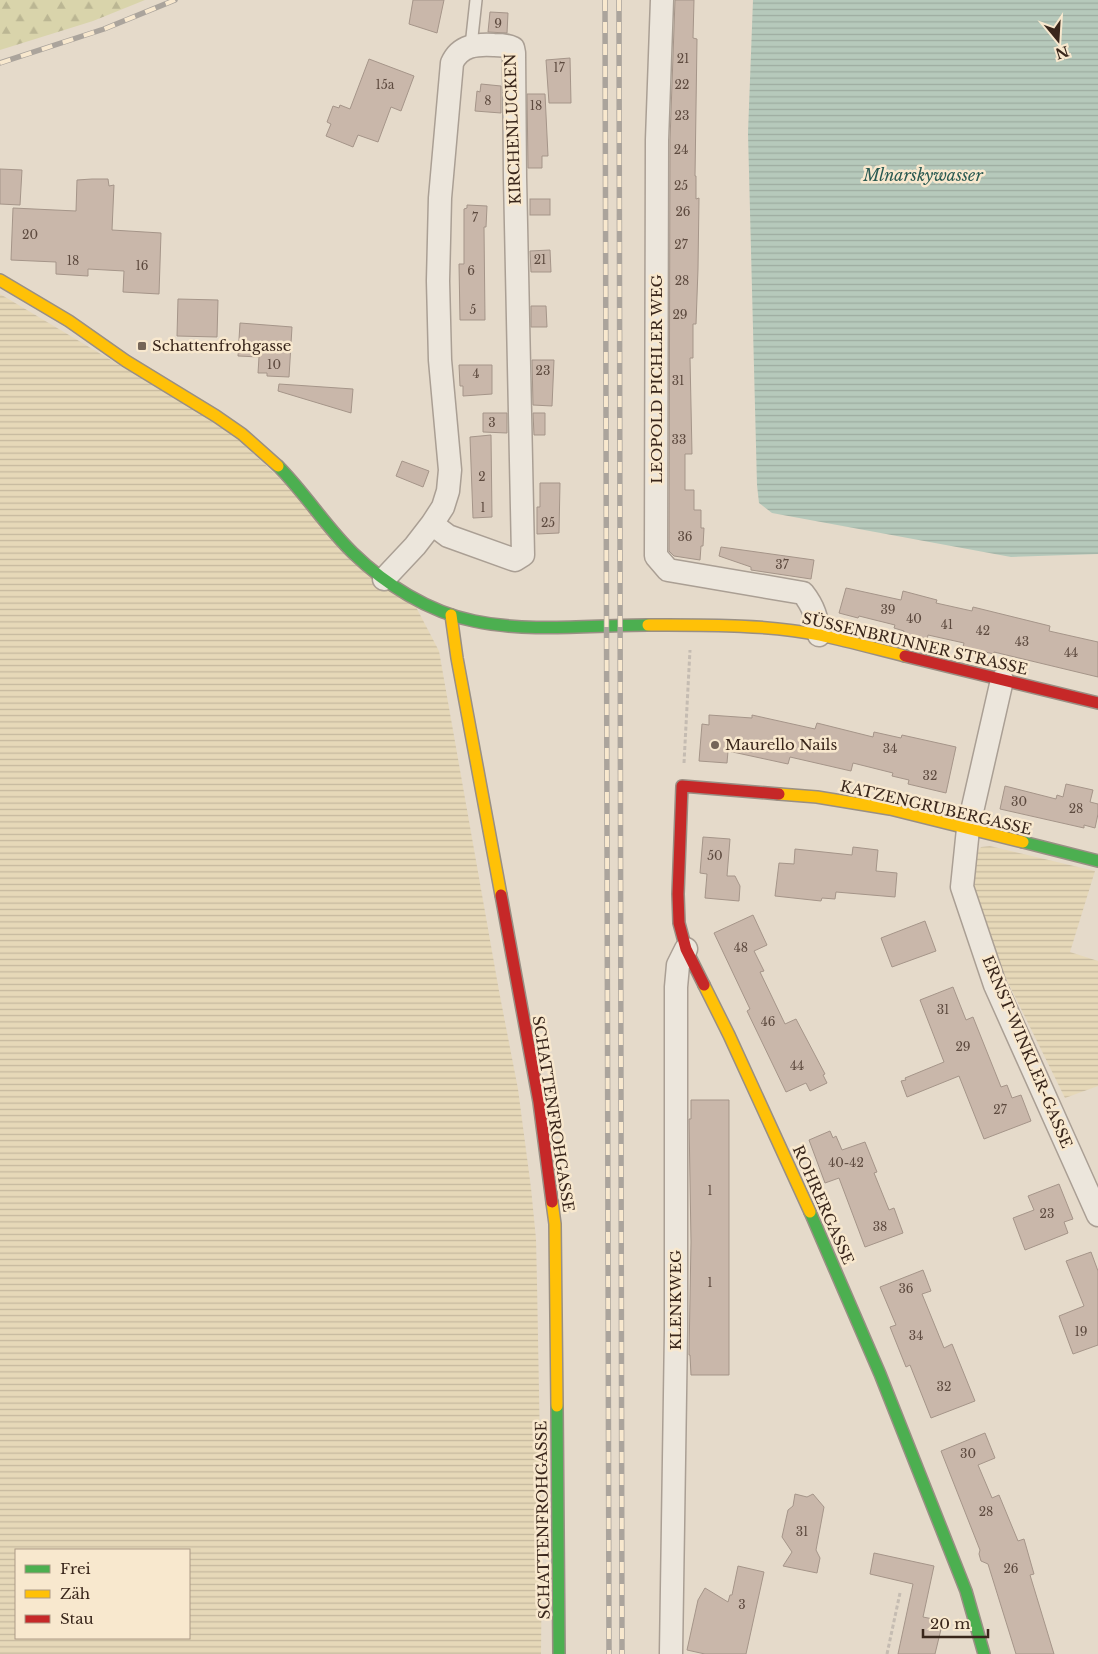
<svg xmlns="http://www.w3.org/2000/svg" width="1098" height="1654" font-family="'Libre Baskerville',serif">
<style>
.farmland{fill:url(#farmland-rules);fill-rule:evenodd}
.forest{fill:url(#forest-firs)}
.water{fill:url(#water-rules)}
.building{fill:#c9b7aa;stroke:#a59589}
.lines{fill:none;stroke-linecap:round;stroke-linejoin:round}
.lane-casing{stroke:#aa9f94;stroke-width:14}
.street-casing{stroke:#aa9f94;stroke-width:25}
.fast-casing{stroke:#998f84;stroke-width:14}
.slow-casing{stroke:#998f84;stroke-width:14}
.jam-casing{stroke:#998f84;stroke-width:14}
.path{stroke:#c5bcb2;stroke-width:3;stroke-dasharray:4 2.5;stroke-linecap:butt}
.lane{stroke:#ece6dc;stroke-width:11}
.street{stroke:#ece6dc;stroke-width:22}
.fast{stroke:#4caf50;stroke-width:11}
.slow{stroke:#ffc107;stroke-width:11}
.jam{stroke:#c62828;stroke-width:11}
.rail-casing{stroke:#aba49c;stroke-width:5.5}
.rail{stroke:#f8e8ce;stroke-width:4;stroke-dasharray:11;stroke-linecap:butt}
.poi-dot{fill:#756558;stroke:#f8e8ce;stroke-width:2}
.labels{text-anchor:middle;stroke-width:5;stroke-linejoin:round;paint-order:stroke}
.number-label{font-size:12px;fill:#5d4a3f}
.street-label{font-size:15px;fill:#39261b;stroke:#f8e8ce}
.poi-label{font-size:15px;fill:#39261b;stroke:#f8e8ce;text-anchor:start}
.water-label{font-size:16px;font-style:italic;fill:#295a52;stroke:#f8e8ce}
</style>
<defs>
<pattern id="farmland-rules" width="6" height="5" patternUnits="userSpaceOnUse" patternTransform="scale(1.25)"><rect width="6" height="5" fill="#e6d8b8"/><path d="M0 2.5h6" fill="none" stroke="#c6b99e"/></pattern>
<pattern id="forest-firs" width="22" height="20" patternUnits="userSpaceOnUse" patternTransform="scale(1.25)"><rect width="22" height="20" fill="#d9d4ab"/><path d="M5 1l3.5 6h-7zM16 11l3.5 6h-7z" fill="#bbb693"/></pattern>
<pattern id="water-rules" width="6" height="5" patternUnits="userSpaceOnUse" patternTransform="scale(1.25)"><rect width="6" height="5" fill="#b6c9bb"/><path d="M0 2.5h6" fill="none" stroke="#9daca0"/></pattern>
</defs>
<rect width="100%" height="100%" fill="#e5daca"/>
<g class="farmland">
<path d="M 0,294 L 227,429 L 415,605 L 439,651 L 499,991 L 518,1089 L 531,1188 L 536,1239 L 537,1283 L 542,1555 L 541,1654 L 0,1654 ZM 16,1550 L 189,1550 L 189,1638 L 16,1638 Z"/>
<polygon points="990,846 1095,871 1070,952 1098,961 1098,1086 1065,1098 992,950 974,891 973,874 975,855 981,847"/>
</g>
<polygon class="forest" points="0,0 145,0 93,21 0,50"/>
<polygon class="water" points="753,0 1098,0 1098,554 1011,557 772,513 759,503 757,485 748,133"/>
<g class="building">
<polygon points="413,0 444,0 437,33 409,24"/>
<polygon points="675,0 694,0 693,38 697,39 695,176 696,176 696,199 699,198 698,269 696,324 693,324 693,358 690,358 692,454 685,454 685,490 694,490 694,510 701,510 701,528 704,528 703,546 701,546 700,560 674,556 669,551 670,140"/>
<polygon points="490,12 508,13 507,33 488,32"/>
<polygon points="570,58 571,103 549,103 546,60"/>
<polygon points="369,59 414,76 401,111 391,107 378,142 358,135 353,147 326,136 331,124 327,122 333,106 339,108 340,105 350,109"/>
<polygon points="481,84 501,86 501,113 475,111 477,91 480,92"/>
<polygon points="527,94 545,94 548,156 542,156 542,168 528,168"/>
<polygon points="0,169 22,170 20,205 0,204"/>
<polygon points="92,179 108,179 109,186 114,185 112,230 161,233 159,294 123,292 124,271 88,269 88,276 56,274 56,262 11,260 13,208 76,211 77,180"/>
<rect x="530" y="199" width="20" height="16"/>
<polygon points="467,205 487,206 486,227 484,227 485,320 460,320 459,264 464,264 464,209 467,208"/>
<polygon points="550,250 551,272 531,272 530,251"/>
<polygon points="178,299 218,300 217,337 177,336"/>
<polygon points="531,306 546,306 547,327 531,327"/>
<polygon points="240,323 292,327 289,377 267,376 267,373 258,373 259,357 238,356"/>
<polygon points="532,360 554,360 552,406 533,405"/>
<polygon points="459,365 492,365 492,394 463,396 463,386 460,386"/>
<polygon points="279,384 353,389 351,413 278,391"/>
<polygon points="483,413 507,413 507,433 483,432"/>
<polygon points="533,413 545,413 545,435 534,435"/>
<polygon points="491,435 492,517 473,518 470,437"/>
<polygon points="402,461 429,471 423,487 396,476"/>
<polygon points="540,483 560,483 559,533 537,534 537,507 540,507"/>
<polygon points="721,547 814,560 811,579 751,570 751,567 719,556"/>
<polygon points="846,588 901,600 903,591 937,600 936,603 972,611 973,607 1050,626 1049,631 1098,642 1098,677 994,652 994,654 963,647 964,643 928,635 926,645 902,639 904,631 894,628 895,625 859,616 858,618 839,613"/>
<polygon points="709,715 752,718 752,715 815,729 817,723 873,737 874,732 901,738 902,735 956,747 946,793 908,784 909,780 892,776 893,773 853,763 851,771 790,757 788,764 728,751 727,763 699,761 702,724 709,725"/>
<polygon points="1066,784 1093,790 1090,802 1098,804 1098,814 1095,828 1084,825 1084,828 1000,809 1005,786 1056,799 1057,795 1063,797"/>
<polygon points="703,837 730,839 727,876 735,876 740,886 739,901 705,898 707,874 700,873"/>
<polygon points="853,847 878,850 876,871 897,873 895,897 836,892 835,899 822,898 821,901 775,896 779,863 794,864 795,849 852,855"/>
<polygon points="753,915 767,945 754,951 764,971 760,972 785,1024 796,1019 825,1074 823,1075 827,1083 810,1091 806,1083 786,1092 747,1011 750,1009 714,933"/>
<polygon points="925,921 936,951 892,967 881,938"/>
<polygon points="953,987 966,1020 973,1017 1001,1087 1007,1085 1012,1098 1021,1095 1031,1121 984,1139 959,1076 907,1097 901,1081 906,1080 905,1078 944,1062 920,1000"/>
<polygon points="691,1100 729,1100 729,1375 691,1375 690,1355 689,1355 691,1242 689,1119 691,1119"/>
<polygon points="830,1131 833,1138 836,1136 842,1150 865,1142 877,1172 874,1173 889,1210 894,1208 903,1233 865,1247 839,1178 825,1183 809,1140"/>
<polygon points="1059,1184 1073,1219 1064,1222 1068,1233 1025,1250 1013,1218 1034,1210 1028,1196"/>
<polygon points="1091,1252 1098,1271 1098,1345 1073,1354 1059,1316 1084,1306 1066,1261"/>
<polygon points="923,1270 931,1291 922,1294 944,1348 952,1344 975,1401 931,1418 910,1365 906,1367 890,1327 896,1325 880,1287"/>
<polygon points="985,1433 995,1458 978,1465 992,1498 999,1495 1018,1541 1024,1539 1034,1574 1030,1575 1054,1654 1016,1654 988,1564 981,1561 979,1554 980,1550 941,1451"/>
<polygon points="795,1494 807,1497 813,1494 824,1507 816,1550 820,1558 817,1573 783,1566 792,1552 782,1537 788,1510 793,1506"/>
<polygon points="874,1553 934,1566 923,1617 943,1621 935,1654 898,1654 913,1584 870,1574"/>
<polygon points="738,1566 764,1572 746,1654 705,1654 687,1650 698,1600 705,1588 728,1602 730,1595 732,1595"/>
</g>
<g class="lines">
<g class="lane-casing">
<polyline id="lane" points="471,46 476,0"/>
</g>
<g class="street-casing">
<g id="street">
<path d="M 662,0 L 657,140 L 656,556 L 668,570 L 803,593 C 814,607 817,618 819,635"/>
<path d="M 384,579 L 415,546 L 432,524 L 443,507 L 448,491 L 450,470 L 440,360 L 438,281 L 440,198 L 452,63 C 460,45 477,44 494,45 C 501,45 507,45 513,48 L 514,53 L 515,177 L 523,555 L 515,560 L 448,536 L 432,524"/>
<polyline points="1002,680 968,829 962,887 995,985 1098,1215"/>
<polyline points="671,1654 676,1330 676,987 678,965 686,949"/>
</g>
</g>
<g class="fast-casing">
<g id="fast">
<path d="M 278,466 C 305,493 326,527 353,553 C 385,584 428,612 474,621 C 531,633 591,625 648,625"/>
<polyline points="1023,842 1098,861"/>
<polyline points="810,1212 880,1374 966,1591 984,1654"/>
<polyline points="557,1406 559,1654"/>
</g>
</g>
<g class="slow-casing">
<g id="slow">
<polyline points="0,280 69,321 126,361 216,416 242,434 278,466"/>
<polyline points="451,615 457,658 501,895"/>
<path d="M 648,625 C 705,625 764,624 820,635 C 848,641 877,649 905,656"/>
<polyline points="779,794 817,797 890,809 1023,842"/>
<polyline points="704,985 729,1035 810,1212"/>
<polyline points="552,1202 555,1224 557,1406"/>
</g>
</g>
<g class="jam-casing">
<g id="jam">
<polyline points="905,656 1098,703"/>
<polyline points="501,895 539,1102 552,1202"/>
<polyline points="704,985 686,949 679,923 678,894 682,786 779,794"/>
</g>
</g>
<g class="path">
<polyline points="684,763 690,650"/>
<polyline points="887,1654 900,1593"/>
</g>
<use href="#lane" class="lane"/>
<use href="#street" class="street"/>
<use href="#fast" class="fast"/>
<use href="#slow" class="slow"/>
<use href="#jam" class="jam"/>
<g class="rail-casing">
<g id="rail">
<polyline points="605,0 609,1654"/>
<polyline points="619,0 622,1654"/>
<polyline points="0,63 104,29 175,0"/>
</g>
</g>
<use href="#rail" class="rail"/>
</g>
<g class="poi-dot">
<rect x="137" y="341" width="10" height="10" rx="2.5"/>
<circle cx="715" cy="745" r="5"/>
</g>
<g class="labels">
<g class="number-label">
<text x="498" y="28">9</text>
<text x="683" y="63">21</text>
<text x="559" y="72">17</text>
<text x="385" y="89">15a</text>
<text x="682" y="89">22</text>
<text x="488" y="105">8</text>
<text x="536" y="110">18</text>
<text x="682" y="120">23</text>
<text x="681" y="154">24</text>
<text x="681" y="190">25</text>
<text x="683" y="216">26</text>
<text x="475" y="222">7</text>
<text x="30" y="239">20</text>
<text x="681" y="249">27</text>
<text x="540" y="264">21</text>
<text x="73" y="265">18</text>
<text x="142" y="270">16</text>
<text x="471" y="275">6</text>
<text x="682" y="285">28</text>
<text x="473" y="314">5</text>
<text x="680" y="319">29</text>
<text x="274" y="369">10</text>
<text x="543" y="375">23</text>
<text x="476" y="378">4</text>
<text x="678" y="385">31</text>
<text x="492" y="427">3</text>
<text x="679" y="444">33</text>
<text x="482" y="481">2</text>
<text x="483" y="512">1</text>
<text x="548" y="527">25</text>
<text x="685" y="541">36</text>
<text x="782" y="569">37</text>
<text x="888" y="614">39</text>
<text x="914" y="623">40</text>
<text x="947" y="629">41</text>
<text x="983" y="635">42</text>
<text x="1022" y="646">43</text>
<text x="1071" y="657">44</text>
<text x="890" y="753">34</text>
<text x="930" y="780">32</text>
<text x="1019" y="806">30</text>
<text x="1076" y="813">28</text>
<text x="715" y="860">50</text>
<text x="741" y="952">48</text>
<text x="943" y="1014">31</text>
<text x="768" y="1026">46</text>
<text x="963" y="1051">29</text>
<text x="797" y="1070">44</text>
<text x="1000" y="1114">27</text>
<text x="846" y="1167">40-42</text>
<text x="710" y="1195">1</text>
<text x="1047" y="1218">23</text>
<text x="880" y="1231">38</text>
<text x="710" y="1287">1</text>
<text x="906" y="1293">36</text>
<text x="1081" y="1336">19</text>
<text x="916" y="1340">34</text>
<text x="944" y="1391">32</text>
<text x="968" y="1458">30</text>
<text x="986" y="1516">28</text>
<text x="802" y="1536">31</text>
<text x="1011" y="1573">26</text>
<text x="742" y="1609">3</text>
</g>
<g class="street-label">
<text transform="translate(513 129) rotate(-92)" y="5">KIRCHENLUCKEN</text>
<text transform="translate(657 379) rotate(-90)" y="5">LEOPOLD PICHLER WEG</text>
<text transform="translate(915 644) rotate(13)" y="5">SÜSSENBRUNNER STRASSE</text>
<text transform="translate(936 808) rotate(13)" y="5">KATZENGRUBERGASSE</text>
<text transform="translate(1027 1052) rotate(67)" y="5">ERNST-WINKLER-GASSE</text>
<text transform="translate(553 1114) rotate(81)" y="5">SCHATTENFROHGASSE</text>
<text transform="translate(823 1205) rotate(66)" y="5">ROHRERGASSE</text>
<text transform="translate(676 1300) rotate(-90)" y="5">KLENKWEG</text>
<text transform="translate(543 1520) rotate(-91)" y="5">SCHATTENFROHGASSE</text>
</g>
<g class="poi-label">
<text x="152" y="351">Schattenfrohgasse</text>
<text x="725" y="750">Maurello Nails</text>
</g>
<g class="water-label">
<text x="923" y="181">Mlnarskywasser</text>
</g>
</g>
<rect x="15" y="1549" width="175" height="90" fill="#f8e8ce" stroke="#ac9a86"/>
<rect x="25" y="1565" width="25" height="8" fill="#4caf50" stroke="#ac9a86"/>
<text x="60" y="1574" font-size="15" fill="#39261b">Frei</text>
<rect x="25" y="1590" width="25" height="8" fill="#ffc107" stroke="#ac9a86"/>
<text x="60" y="1599" font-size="15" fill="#39261b">Zäh</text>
<rect x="25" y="1615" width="25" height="8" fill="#c62828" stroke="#ac9a86"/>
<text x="60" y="1624" font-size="15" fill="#39261b">Stau</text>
<g transform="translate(1058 40) rotate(162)" stroke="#f8e8ce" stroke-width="4" paint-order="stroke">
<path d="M0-4L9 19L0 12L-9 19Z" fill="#39261b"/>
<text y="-8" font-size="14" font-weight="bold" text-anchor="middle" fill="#39261b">N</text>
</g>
<path d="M923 1629v8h65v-8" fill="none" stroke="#39261b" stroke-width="2.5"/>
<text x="930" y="1629" font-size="15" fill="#39261b" stroke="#f8e8ce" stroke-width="4" paint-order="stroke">20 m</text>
</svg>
